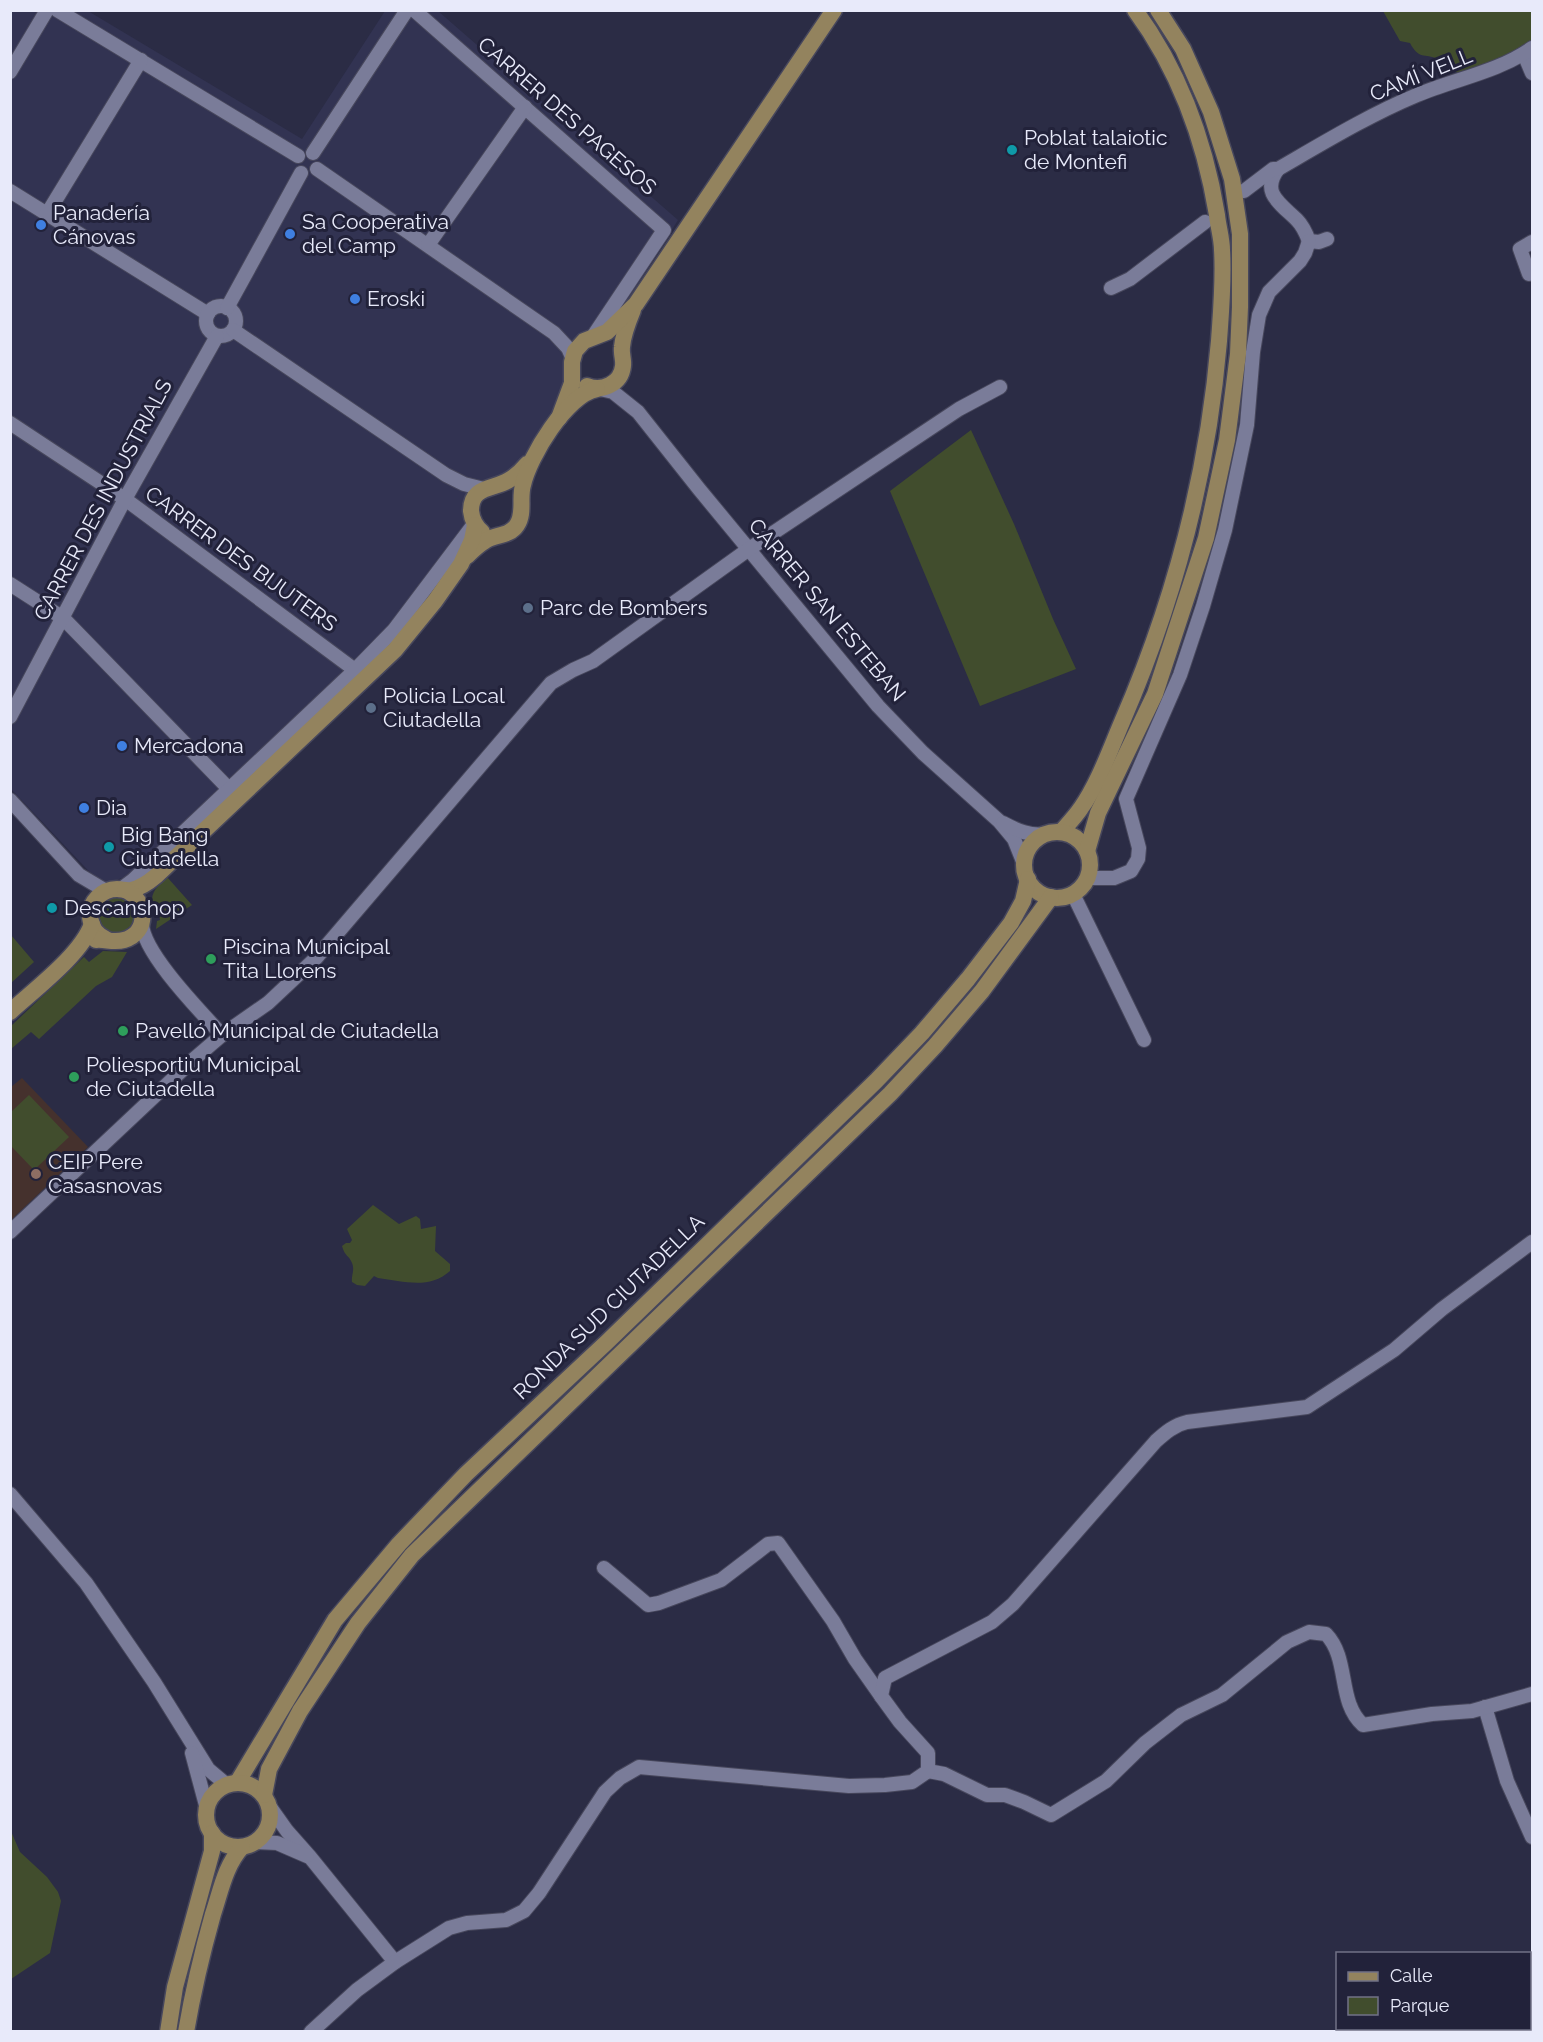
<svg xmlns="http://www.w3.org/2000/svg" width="1543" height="2042" font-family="Raleway,sans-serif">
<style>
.built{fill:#323352}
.education{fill:#45312d}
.green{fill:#414d2d}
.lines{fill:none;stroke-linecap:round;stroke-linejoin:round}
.minor-casing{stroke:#47475c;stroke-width:16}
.major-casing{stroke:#47475c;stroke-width:19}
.minor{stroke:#7a7c99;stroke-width:14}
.major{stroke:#93835e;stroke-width:16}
.culture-dot{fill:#0f9aa8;stroke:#22223a;stroke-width:2}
.shop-dot{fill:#3f7fe0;stroke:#22223a;stroke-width:2}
.service-dot{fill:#5c6f8a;stroke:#22223a;stroke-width:2}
.leisure-dot{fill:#2e9e5b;stroke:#22223a;stroke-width:2}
.education-dot{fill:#8d6e63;stroke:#22223a;stroke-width:2}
.labels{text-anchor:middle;stroke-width:6;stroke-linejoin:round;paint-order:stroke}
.street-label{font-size:21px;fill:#e8eafa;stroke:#22223a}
.poi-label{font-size:21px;fill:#e8eafa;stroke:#22223a;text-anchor:start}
</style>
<rect width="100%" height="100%" fill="#2b2c45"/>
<polygon class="built" points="11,11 88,11 302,139 385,11 438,11 678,220 619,315 576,336 565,355 567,375 562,401 515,468 506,476 478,481 463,501 468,540 428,599 143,878 126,877 101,884 11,789"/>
<polygon class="education" points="22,1078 88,1147 11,1220 11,1087"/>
<g class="green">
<path d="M 1383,11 L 1532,11 L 1532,43 L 1507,58 L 1458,73 C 1452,69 1445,62 1438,59 C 1424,53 1419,60 1410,43 L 1400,41 Z"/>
<polygon points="971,430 1014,524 1053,619 1076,669 980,706 890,491"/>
<path d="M 167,877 L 192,905 L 156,929 L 157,921 L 160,920 L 159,914 L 156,914 C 148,895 153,891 167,877 Z"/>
<path d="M 113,895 C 142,901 143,927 114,935 L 98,926 L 97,907 Z"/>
<polygon points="11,935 34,962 11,983 10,983"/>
<polygon points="103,951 127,952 112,977 96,986 39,1039 31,1032 11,1049 11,1026 84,957 89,962"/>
<polygon points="29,1095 69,1137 34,1170 11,1146 11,1112"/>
<path d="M 373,1205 L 399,1224 L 416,1216 L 420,1219 L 421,1229 L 436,1226 L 435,1251 L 450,1264 L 450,1271 C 429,1290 403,1281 378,1278 L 374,1276 L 365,1286 L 357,1285 L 352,1282 C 351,1276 355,1270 352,1263 C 349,1255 345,1257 342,1246 L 346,1243 L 350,1243 L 352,1240 L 347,1229 Z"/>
<polygon points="10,1829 20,1852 47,1877 58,1892 61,1901 50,1953 11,1979"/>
</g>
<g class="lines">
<g class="minor-casing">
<g id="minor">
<polyline points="57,10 298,156"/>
<polyline points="414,10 664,230 592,338"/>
<polyline points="1524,54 1532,73"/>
<polyline points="10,72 47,10"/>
<polyline points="313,153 407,10"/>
<polyline points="317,169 554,333 568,348 572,357"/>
<path d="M 1278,169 C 1260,193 1281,204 1297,220 C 1303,226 1306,233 1309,241 L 1319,242 L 1327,239"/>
<polyline points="10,191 208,314"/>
<path d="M 1244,191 L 1273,169 L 1278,169 C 1323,143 1369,115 1417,95 C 1455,79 1498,72 1532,48"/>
<polyline points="47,214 141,60"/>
<polyline points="428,245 525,107"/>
<polyline points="1529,274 1520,249 1532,242"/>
<polyline points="1111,288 1130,279 1205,222"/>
<circle cx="221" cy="321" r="15"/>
<polyline points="227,308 301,173"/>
<polyline points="233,330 446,475 464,484 484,489"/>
<polyline points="600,389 613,392 638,412 699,489 878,706 923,753 999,821 1014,839 1024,864"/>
<polyline points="10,423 125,499 355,670"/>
<polyline points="10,584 63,618 230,790"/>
<polyline points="10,717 125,499 217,336"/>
<polyline points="10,800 79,875 106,891"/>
<path d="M 1003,823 C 1018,831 1030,836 1046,834"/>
<polyline points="1088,878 1114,878 1131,871 1138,859 1139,848 1126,799 1180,675 1203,606 1225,530 1247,425 1253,352 1259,315 1269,292 1300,261 1305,253 1309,241"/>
<polyline points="121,889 133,880 355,670 394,630 474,524"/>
<polyline points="1073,894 1144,1040"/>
<path d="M 142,923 C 142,952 201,1012 222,1035"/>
<polyline points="10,1232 194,1059 222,1035 268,1003 316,958 551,683 573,670 593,661 749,549 959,409 1000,387"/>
<polyline points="10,1494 86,1583 154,1682 208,1769 227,1785"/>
<polyline points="604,1568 648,1605 659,1603 721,1580 768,1544 778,1543 833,1621 855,1659 881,1696"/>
<polyline points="1485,1707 1507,1781 1532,1837"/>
<polyline points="192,1753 207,1809"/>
<path d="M 928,1771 L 944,1774 L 987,1795 L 1005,1795 L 1024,1802 L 1051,1815 L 1106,1781 L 1145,1743 L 1181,1715 L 1222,1695 L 1287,1642 L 1309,1632 L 1326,1634 C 1350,1659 1337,1702 1363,1725 L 1432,1714 L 1472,1711 L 1532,1694"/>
<path d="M 270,1807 L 287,1831 L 310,1857 L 395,1962 L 449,1928 L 467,1923 L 506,1920 L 524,1911 L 539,1893 L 605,1792 L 620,1778 L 639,1767 L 849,1786 L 885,1785 L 912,1782 L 928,1771 L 928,1753 L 900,1722 L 881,1696 L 885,1678 L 992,1622 L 1013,1604 L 1156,1441 C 1165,1433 1174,1425 1187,1422 L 1307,1407 L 1394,1350 L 1442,1309 L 1532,1242"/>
<polyline points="255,1842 277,1843 307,1856"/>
<polyline points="1458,2028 1459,2032"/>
<polyline points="311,2032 357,1990 395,1962"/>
</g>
</g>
<g class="major-casing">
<g id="major">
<path d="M 587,386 C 602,392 621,384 623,366 C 624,360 621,354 622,347 C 623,335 628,322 633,310"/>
<polyline points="559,418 572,383 572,362 575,351 584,341 607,332 636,304 834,10"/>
<path d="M 482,532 C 476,527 472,520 471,511 C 471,485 494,490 509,480 C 516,476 522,470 527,464"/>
<path d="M 467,556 C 472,551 478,545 485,541 C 495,534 509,537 517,525 C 525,513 519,498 523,485 C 529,457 567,394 597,389"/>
<path d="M 1061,832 C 1068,824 1075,817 1081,808 C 1098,784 1110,750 1122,722 C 1174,602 1208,472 1219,341 C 1221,312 1224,280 1222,250 C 1222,239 1218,226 1217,215 C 1205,142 1179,70 1135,10"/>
<circle cx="1057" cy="865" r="33"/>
<polyline points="1087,851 1098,813 1155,694 1206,538 1227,440 1238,354 1240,307 1240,234 1232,179 1211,112 1183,49 1158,10"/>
<path d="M 106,939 C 97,935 91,927 90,917 C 89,902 102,889 117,889 C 122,889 126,891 131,890 C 140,888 149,882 156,876 L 395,650 L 435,601 L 461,564 L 472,540 L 475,525"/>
<path d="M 96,940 C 105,939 114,943 124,940 C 149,933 148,900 125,890"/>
<path d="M 10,1012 C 35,989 81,955 92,924"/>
<polyline points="237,1783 335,1620 399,1544 466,1474 607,1342 876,1081 922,1033 968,979 1011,923 1023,901 1028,879"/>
<circle cx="238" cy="1815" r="32"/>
<polyline points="264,1795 269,1769 300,1711 358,1623 412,1555 890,1094 935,1046 982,991 1051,897"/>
<polyline points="168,2032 175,1987 212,1851 212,1833"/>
<path d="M 186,2032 C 193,1991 202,1953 213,1914 C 221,1890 225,1866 242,1847"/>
</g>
</g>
<use href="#minor" class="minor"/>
<use href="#major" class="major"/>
</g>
<g class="culture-dot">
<circle cx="1012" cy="150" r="6"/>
<circle cx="109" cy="847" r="6"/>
<circle cx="52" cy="908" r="6"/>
</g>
<g class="shop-dot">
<circle cx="41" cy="225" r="6"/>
<circle cx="290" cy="234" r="6"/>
<circle cx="355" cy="299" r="6"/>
<circle cx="122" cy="746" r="6"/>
<circle cx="84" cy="808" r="6"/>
</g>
<g class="service-dot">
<circle cx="528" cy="608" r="6"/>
<circle cx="371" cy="708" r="6"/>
</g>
<g class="leisure-dot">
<circle cx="211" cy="959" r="6"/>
<circle cx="123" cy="1031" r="6"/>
<circle cx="74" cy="1077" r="6"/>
</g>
<circle class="education-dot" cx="36" cy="1174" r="6"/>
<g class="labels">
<g class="street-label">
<text transform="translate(1421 75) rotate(-22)" y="7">CAMÍ VELL</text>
<text transform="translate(567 116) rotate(41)" y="7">CARRER DES PAGESOS</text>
<text transform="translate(103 500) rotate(-62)" y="7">CARRER DES INDUSTRIALS</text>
<text transform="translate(241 559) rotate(36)" y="7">CARRER DES BIJUTERS</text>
<text transform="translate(827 610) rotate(50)" y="7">CARRER SAN ESTEBAN</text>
<text transform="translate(609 1307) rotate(-44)" y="7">RONDA SUD CIUTADELLA</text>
</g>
<g class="poi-label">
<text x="1024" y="145">Poblat talaiotic<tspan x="1024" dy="24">de Montefi</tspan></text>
<text x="53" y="220">Panadería<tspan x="53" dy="24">Cánovas</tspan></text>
<text x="302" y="229">Sa Cooperativa<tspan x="302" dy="24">del Camp</tspan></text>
<text x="367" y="306">Eroski</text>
<text x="540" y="615">Parc de Bombers</text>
<text x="383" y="703">Policia Local<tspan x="383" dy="24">Ciutadella</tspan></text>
<text x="134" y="753">Mercadona</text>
<text x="96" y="815">Dia</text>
<text x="121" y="842">Big Bang<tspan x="121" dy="24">Ciutadella</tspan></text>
<text x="64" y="915">Descanshop</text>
<text x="223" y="954">Piscina Municipal<tspan x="223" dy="24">Tita Llorens</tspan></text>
<text x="135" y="1038">Pavelló Municipal de Ciutadella</text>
<text x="86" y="1072">Poliesportiu Municipal<tspan x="86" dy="24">de Ciutadella</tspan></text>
<text x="48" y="1169">CEIP Pere<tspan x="48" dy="24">Casasnovas</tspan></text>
</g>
</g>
<rect width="1543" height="2042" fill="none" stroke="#e8eafa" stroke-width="24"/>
<rect x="1336" y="1952" width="195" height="78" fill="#22223a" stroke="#717287" stroke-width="1.5"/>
<rect x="1348" y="1972" width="30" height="9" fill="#93835e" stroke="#717287" stroke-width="1.5"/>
<text x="1390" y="1982" font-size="18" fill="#e8eafa">Calle</text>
<rect x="1348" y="1997" width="30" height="18" fill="#414d2d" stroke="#717287" stroke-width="1.5"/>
<text x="1390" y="2012" font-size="18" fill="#e8eafa">Parque</text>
</svg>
